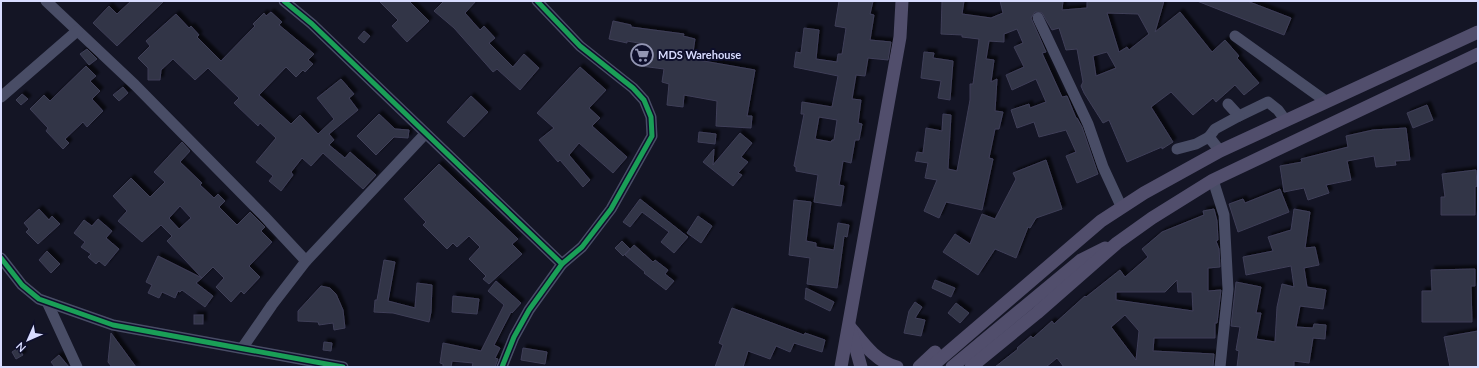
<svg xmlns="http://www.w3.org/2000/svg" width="1479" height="368" font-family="Lato,sans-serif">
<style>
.building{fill:#323446;stroke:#3f3f58;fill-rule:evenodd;filter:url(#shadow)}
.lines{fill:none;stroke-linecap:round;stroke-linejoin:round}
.minor{stroke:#494d66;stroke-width:11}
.major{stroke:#514e6c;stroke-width:13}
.cycleway-casing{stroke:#0e0f2b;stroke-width:8}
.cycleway{stroke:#1a9f57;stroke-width:5}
.labels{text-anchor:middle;stroke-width:4;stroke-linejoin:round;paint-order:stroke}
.poi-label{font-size:11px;font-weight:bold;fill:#d8dcff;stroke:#0e0f2b;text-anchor:start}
</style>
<defs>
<filter id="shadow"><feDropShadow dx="3.5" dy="-3.5" stdDeviation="1" flood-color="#0009"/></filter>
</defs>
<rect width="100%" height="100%" fill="#141525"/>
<g class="building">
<polygon points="131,1 164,1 117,46 93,23 109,6 117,14"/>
<polygon points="379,1 409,1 429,21 407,42 392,26 398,20"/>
<polygon points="444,1 476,1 465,13 480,30 484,26 495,38 489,43 513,67 524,54 539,68 520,90 497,69 493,72 454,28 434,11"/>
<path d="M 839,1 L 873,1 L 870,14 L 874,15 L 870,40 L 891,42 L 888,60 L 868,58 L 865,76 L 856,75 L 852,99 L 861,100 L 858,123 L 862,124 L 859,140 L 855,140 L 851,163 L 843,161 L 839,185 L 844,186 L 841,206 L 814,202 L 818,175 L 796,171 L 796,167 L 794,166 L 804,114 L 801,114 L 802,102 L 832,107 L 838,76 L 794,67 L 796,52 L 801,53 L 804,28 L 819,30 L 816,59 L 837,62 L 838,54 L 842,54 L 846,28 L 835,26 ZM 819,117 L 837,120 L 834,140 L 832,140 L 831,142 L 815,139 Z"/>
<path d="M 942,1 L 964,1 L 962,14 L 991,18 L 1003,13 L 1000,1 L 1063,1 L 1062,10 L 1087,8 L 1087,1 L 1164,1 L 1155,32 L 1180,12 L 1212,52 L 1225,40 L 1239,56 L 1237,58 L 1259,83 L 1244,95 L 1235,85 L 1216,102 L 1213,98 L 1193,115 L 1171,92 L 1151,107 L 1173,142 L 1162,149 L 1162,147 L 1127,162 L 1109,120 L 1103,123 L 1084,93 L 1081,86 L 1083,82 L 1077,49 L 1066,50 L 1059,28 L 1052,30 L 1042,13 L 1035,12 L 1031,18 L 1046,52 L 1042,53 L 1062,97 L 1067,96 L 1076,118 L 1077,118 L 1082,127 L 1098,174 L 1077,183 L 1066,156 L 1076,152 L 1066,130 L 1039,137 L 1034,122 L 1017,128 L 1011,110 L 1029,104 L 1030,108 L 1046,102 L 1036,79 L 1012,90 L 1006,75 L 1024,67 L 1014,47 L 1023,43 L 1017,29 L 1004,34 L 1004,42 L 989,41 L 986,59 L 994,60 L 991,82 L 997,79 L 995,111 L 1003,112 L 999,129 L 995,129 L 989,158 L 993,159 L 982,210 L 946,202 L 939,218 L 924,211 L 937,180 L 925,178 L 928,163 L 915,161 L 917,152 L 923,153 L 926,128 L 942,131 L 943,114 L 951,115 L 948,169 L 957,171 L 970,100 L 970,84 L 973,84 L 979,39 L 962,37 L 962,35 L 941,34 ZM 1107,13 L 1138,14 L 1149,34 L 1129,50 L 1127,47 L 1119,52 ZM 1107,52 L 1116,68 L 1096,76 L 1093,56 Z"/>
<polygon points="1197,1 1247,1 1291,18 1284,35"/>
<polygon points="271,12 282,22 279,25 314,54 308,60 313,64 305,72 303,70 296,77 286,67 259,95 291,124 300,115 318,134 334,119 317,98 341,79 354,94 349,98 358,110 329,134 334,140 329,145 345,158 350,152 376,175 363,189 323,153 311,166 302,158 291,172 293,175 281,191 269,181 273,176 256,162 276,138 260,123 258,126 234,103 239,98 208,68 195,80 173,59 161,70 160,80 148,80 148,68 138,58 150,46 146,41 176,14 189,28 191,26 199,35 197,37 221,61 255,26 253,24 264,13 266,16"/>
<polygon points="613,21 631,25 631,27 684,34 683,36 695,39 692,59 755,70 747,116 752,116 751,128 716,126 717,101 684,95 683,107 667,105 669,84 662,82 664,69 641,66 644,44 627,41 627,43 609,39"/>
<polygon points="364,31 370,36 364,43 358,38"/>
<polygon points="87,49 97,59 89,65 80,54"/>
<polygon points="924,52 934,53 933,58 953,61 950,100 938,98 941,81 921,78"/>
<polygon points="86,66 96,76 90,81 100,91 92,99 103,111 87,127 83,122 65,139 69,143 63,149 46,131 48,128 30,109 44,95 50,101"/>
<polygon points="580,67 606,90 589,108 600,118 592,126 627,157 613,173 579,143 569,155 590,180 583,187 560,160 558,162 539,140 554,128 537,113"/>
<polygon points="123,87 128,93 119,101 113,95"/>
<polygon points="22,94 28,99 21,105 16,100"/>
<polygon points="471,96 488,112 464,137 447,122"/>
<polygon points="1427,105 1433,120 1413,128 1407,113"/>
<polygon points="379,114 395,129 409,130 408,138 394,137 376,155 357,136"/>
<polygon points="1406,128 1410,160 1395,161 1396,165 1376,167 1374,156 1347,161 1351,180 1326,185 1329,193 1308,200 1304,188 1284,192 1280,166 1302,162 1301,159 1348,147 1346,136 1373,130"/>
<polygon points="699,132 716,134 715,144 698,142"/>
<polygon points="740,133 752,143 741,157 748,162 738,173 742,175 733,186 703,162 714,149 713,165"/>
<path d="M 182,142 L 190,151 L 180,162 L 202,183 L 200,185 L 214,198 L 218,194 L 225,201 L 219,207 L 237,225 L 250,212 L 265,227 L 261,231 L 272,242 L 249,266 L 260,277 L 244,294 L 241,291 L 231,302 L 216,287 L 224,278 L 213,267 L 202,278 L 167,241 L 172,236 L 161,225 L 142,242 L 118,221 L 127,211 L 113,196 L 131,178 L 150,197 L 165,182 L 154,172 ZM 180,206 L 191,218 L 179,229 L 169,218 Z"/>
<polygon points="1046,160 1062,209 1036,218 1030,228 1028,227 1016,258 995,249 978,275 943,252 955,234 970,244 982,214 995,219 1016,179 1013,173"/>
<polygon points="439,164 518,239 512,244 522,254 489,284 483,279 486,276 469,259 480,247 469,236 457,247 453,243 447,249 423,225 426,222 404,199"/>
<polygon points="1476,170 1477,186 1475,187 1475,215 1441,215 1441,197 1445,197 1442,174"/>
<polygon points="1280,189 1289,212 1238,232 1229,204 1243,199 1245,203"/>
<polygon points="640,199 688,237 674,253 661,242 669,232 642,212 630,227 623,222"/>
<polygon points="794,200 811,202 806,241 816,243 816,247 834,250 838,223 849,225 847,237 844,236 837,288 807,284 810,258 789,255"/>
<polygon points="39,209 49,220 52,216 60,224 38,244 26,232 29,229 24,223"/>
<path d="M 1214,209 L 1217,221 L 1218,240 L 1216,241 L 1219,249 L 1220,267 L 1208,268 L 1208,291 L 1221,290 L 1217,323 L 1215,323 L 1215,338 L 1154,338 L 1153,351 L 1214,354 L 1213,367 L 1064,367 L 1057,358 L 1046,367 L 995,367 L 1018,349 L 1017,348 L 1031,336 L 1033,338 L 1052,321 L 1054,324 L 1085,296 L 1086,297 L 1120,270 L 1125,277 L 1148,257 L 1142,249 L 1162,232 L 1204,215 L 1203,211 ZM 1177,280 L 1178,292 L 1192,292 L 1193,311 L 1116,300 L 1116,292 L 1165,292 ZM 1125,315 L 1139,331 L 1136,360 L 1111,327 Z"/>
<polygon points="1294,209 1310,212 1305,248 1315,247 1319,265 1304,268 1307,287 1326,290 1323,309 1300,306 1296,327 1313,328 1314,324 1326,325 1325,339 1313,338 1309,363 1294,361 1294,367 1237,367 1239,351 1236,350 1240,327 1231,326 1236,282 1261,287 1256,313 1261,313 1256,339 1275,342 1277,307 1282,284 1294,287 1291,266 1246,275 1243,257 1273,251 1268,237 1291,230"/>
<polygon points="698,216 712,226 701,243 687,233"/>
<polygon points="98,219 112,231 106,238 119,249 105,266 99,261 96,264 88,257 91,254 81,247 85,242 74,233 84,220 92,226"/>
<polygon points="622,241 630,249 623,256 615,248"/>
<polygon points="634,245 653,262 655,260 668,270 665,274 674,281 666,290 644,273 645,272 625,255"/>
<polygon points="47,251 60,264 51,273 39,260"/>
<polygon points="158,256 202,278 196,283 213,296 205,307 182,290 180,292 178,291 175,298 162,292 159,298 148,293 152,285 146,282"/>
<polygon points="384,260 395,262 388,301 415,308 417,283 432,285 431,312 429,322 393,313 374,312 375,300 377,300"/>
<polygon points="1475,269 1475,286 1471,286 1472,322 1422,322 1422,291 1432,291 1431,270"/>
<polygon points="935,280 955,288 951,297 932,288"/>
<polygon points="496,281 521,303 512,313 511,312 494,345 500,348 495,358 498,359 495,367 472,367 473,363 452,361 451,367 443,367 443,364 440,363 443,343 481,351 504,305 488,291"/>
<polygon points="321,286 330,288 336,294 343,310 345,328 334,330 333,323 319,325 318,322 298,321 298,311"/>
<polygon points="806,288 834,302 830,311 805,299"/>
<polygon points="453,296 479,299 477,314 452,312"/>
<polygon points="915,302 922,307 915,318 925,320 921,336 904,333 909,311"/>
<polygon points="956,303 969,313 960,323 948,313"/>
<polygon points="732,308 804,335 805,333 825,340 822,352 794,343 790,352 776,346 770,359 748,351 743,367 715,367 723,345 719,343"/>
<rect x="194" y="315" width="9" height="9"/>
<polygon points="1478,331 1478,367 1450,367 1444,337"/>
<polygon points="111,333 136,367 112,367 108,362"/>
<polygon points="324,342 332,343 331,351 323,350"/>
<polygon points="18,348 23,355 16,359 12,352"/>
<polygon points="523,348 547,352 545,364 521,360"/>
<polygon points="59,355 69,367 55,367 51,362"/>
</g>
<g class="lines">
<g class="minor">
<polyline points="46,1 135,85 264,216 306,261"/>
<polyline points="284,1 312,24 562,264"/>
<polyline points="1038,18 1088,124 1103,167 1121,206"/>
<polyline points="1235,36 1327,102"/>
<polyline points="1,97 77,31"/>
<polyline points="1228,104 1239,116 1268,102 1278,110 1286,121"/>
<polyline points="1209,137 1215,129 1239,116"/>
<polyline points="1177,149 1196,144 1209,137 1220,151"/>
<polyline points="1213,180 1224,215 1228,289 1220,367"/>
<polyline points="1,258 22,285 39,299 113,325 343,367"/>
<polyline points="48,304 77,367"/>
<polyline points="243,347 272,305 306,261 425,134"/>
<polyline points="502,367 514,337 529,310 562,264 582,247 611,209 652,136 651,117 644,100 633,88 580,46 537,1"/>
</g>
<g class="major">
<path d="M 850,327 C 863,343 876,362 897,367"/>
<polyline points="851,331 861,367"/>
<polyline points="841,367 900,37 902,1"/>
<polyline points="919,367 935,352"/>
<polyline points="931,367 1101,221 1144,193 1220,151 1478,32"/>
<polyline points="952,367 1081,260 1105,248"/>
<polyline points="971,367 1037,313 1117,243 1152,218 1213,180 1478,54"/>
</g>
<g class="cycleway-casing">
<g id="cycleway">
<polyline points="284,1 312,24 562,264"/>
<polyline points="1,258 22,285 39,299 113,325 343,367"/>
<polyline points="502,367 514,337 529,310 562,264 582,247 611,209 652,136 651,117 644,100 633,88 580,46 537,1"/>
</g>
</g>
<use href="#cycleway" class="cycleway"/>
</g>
<defs>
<g id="supermarket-ring" transform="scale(1.15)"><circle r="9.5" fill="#0e0f2b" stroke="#9396b3" stroke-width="1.5"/><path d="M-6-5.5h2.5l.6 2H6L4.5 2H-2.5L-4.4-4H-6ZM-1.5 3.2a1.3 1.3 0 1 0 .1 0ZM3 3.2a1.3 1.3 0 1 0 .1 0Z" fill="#9396b3"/></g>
</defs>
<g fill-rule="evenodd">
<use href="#supermarket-ring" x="642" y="55"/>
</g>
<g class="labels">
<g class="poi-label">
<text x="658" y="59">MDS Warehouse</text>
</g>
</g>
<rect width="1479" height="368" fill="none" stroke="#d8dcff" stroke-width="4"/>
<g transform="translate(28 340) rotate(225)" stroke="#0e0f2b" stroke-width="3" paint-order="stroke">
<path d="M0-3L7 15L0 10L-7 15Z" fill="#d8dcff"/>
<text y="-6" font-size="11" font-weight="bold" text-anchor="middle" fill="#d8dcff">N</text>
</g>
</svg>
